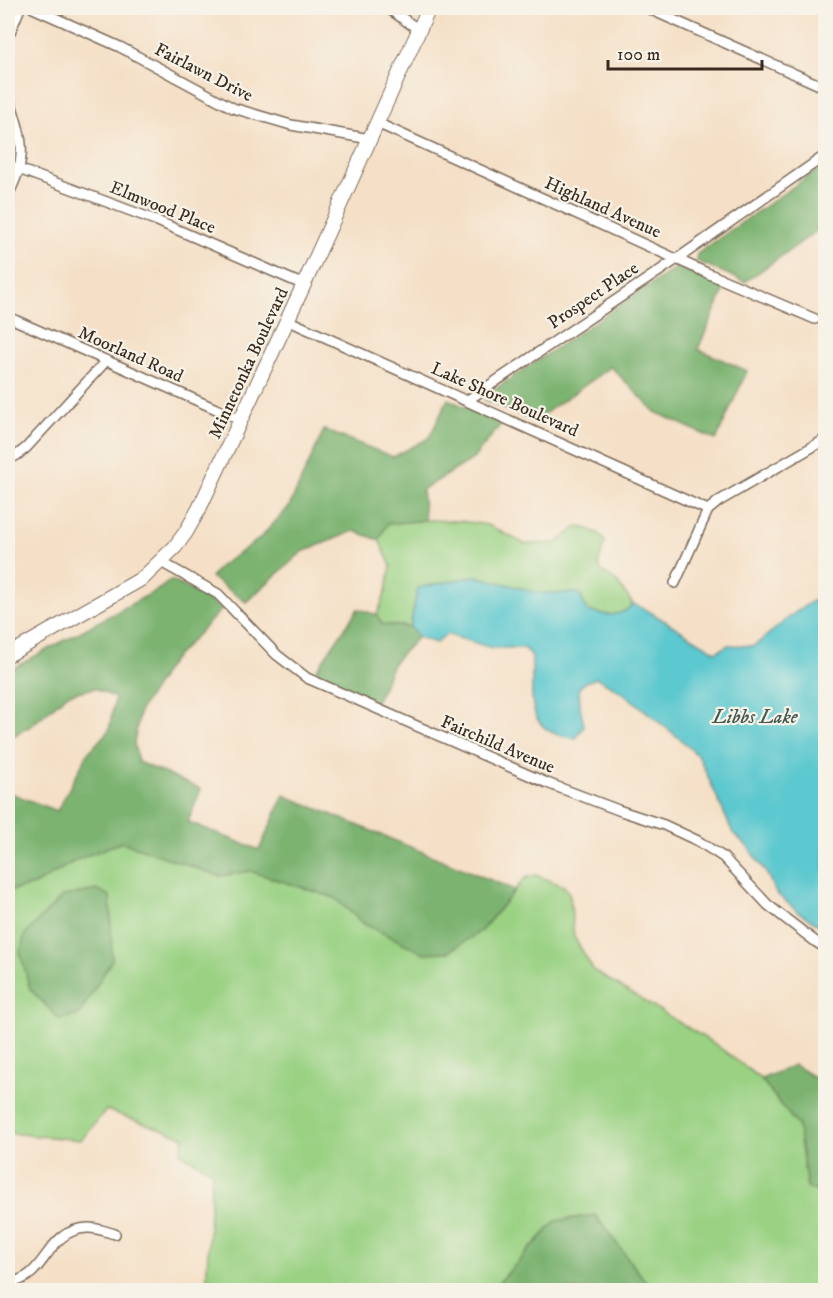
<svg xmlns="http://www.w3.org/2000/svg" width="833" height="1298" font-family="'IM FELL DW Pica',serif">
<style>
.green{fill:#9ad183;stroke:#6a7e50;stroke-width:1.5}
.forest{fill:#7bb371;stroke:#5b6e48;stroke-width:1.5}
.water{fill:#5bc8cf;stroke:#4b7976;stroke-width:1.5}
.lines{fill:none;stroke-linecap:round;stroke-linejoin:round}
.street-casing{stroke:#7c6a59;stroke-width:12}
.secondary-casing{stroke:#7c6a59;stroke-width:16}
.street{stroke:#fff;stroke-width:9}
.secondary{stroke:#fff;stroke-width:14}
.labels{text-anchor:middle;stroke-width:4.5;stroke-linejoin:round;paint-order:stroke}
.street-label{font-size:18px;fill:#3b2a1e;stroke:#f7f3e8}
.water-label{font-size:20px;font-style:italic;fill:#455953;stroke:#f7f3e8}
</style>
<rect width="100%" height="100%" fill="#f7f3e8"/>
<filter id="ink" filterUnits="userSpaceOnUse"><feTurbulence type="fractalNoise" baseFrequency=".0167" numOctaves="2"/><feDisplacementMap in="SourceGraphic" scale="12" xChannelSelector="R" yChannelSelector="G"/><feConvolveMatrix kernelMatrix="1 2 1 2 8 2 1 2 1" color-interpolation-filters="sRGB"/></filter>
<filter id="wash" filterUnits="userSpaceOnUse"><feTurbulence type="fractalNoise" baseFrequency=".008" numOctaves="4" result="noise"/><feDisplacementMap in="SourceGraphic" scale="24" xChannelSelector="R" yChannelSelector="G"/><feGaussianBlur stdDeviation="1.35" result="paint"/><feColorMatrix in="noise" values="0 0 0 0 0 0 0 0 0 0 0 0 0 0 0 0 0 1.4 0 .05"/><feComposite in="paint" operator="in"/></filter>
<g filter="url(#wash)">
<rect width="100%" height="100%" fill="#f5e0c7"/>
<g class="green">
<path d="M 425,520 L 460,521 L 488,525 L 525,544 L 556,543 L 579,526 L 598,533 L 605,541 L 598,565 L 602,571 L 617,582 L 633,604 C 621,619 603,615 587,611 L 579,593 L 539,593 L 475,576 L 418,588 L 410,627 L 382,624 L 377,615 L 386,591 L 391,566 L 379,540 L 387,524 Z"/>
<polygon points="122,842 219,876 250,871 335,898 364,924 481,931 525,878 536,875 564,886 570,895 574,937 594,971 715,1044 761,1079 798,1126 807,1187 825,1195 825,1290 652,1290 595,1215 556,1221 492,1290 206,1290 212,1171 180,1153 184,1137 106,1110 81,1140 8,1133 8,891 34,885 78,859"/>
</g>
<g class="forest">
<polygon points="817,170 825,173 825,233 818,230 745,282 697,261 697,254"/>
<polygon points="680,268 725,288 698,349 747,371 716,440 655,412 611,367 534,421 485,400 485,396 672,270"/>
<polygon points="448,399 501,424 473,459 422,490 425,520 387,524 379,540 354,531 302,552 246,602 211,577 219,567 259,539 289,507 324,430 393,457 429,438"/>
<polygon points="171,580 195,592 222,609 171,662 140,710 134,743 138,762 201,789 188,822 259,850 284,795 515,890 481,931 448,952 424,953 364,924 335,898 250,871 219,876 122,842 78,859 34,885 8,891 8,792 57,811 88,753 109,730 115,698 95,688 68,694 31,726 8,739 8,671 159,589"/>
<polygon points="358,609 377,615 382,624 410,627 418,637 394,662 376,702 313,675"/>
<polygon points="98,890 110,896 112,960 79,1015 59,1019 30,989 20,952 25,934 63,896"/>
<polygon points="794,1065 825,1084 825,1195 807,1187 798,1126 761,1079"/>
<polygon points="595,1215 652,1290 492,1290 556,1221"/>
</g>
<path class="water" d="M 475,576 L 539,593 L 579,593 L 587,611 C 603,615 621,619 633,604 L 650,612 L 716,652 L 728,645 L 754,646 L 797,611 L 825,593 L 825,929 L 798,912 L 776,893 L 767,874 L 748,847 L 733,833 L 699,757 L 679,738 L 622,692 L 597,678 L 586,682 L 579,688 L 580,706 L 584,726 L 576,738 C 522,734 533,697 532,656 L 524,648 L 492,648 L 446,634 L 436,643 L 418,637 L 410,627 L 418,588 Z"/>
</g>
<g filter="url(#ink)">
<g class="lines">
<g class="street-casing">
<g id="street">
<polyline points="33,8 120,47 233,108 291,125 370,139"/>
<polyline points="388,8 419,30"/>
<polyline points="647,8 826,88"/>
<polyline points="8,37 20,8"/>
<path d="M 8,94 C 21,137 30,153 8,195"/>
<polyline points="377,123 707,273 815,319"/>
<polyline points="8,165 155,220 304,285"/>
<polyline points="8,317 241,420"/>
<polyline points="287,320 708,510"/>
<polyline points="468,400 677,259 826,155"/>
<polyline points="8,460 17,455 26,448 106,361"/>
<polyline points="161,562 218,594 277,655 307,678 547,783 621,811 664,825 698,841 723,857 768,905 816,942 826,948"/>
<polyline points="675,583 708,510 719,501 826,439"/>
<path d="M 8,1282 C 47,1281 44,1230 87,1228 C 96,1227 107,1232 115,1234"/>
</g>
</g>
<g class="secondary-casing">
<polyline id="secondary" points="8,655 143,578 175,547 186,532 199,509 306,280 429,8"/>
</g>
<use href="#street" class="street"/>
<use href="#secondary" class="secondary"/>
</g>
</g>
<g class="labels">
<g class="street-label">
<text transform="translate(204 72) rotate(27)" y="6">Fairlawn Drive</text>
<text transform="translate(163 207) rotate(22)" y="6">Elmwood Place</text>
<text transform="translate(603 207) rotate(24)" y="6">Highland Avenue</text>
<text transform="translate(593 295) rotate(-34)" y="6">Prospect Place</text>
<text transform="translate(131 354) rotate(24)" y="6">Moorland Road</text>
<text transform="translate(248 363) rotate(-65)" y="6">Minnetonka Boulevard</text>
<text transform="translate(505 399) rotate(24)" y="6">Lake Shore Boulevard</text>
<text transform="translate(498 744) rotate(23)" y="6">Fairchild Avenue</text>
</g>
<g class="water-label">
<text x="755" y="723">Libbs Lake</text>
</g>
</g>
<rect width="833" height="1298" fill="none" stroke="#f7f3e8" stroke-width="30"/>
<path d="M608 60v9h154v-9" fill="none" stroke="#3b2a1e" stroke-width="3"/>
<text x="617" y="60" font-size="18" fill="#3b2a1e" stroke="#f7f3e8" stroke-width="4.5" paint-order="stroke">100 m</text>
</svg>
